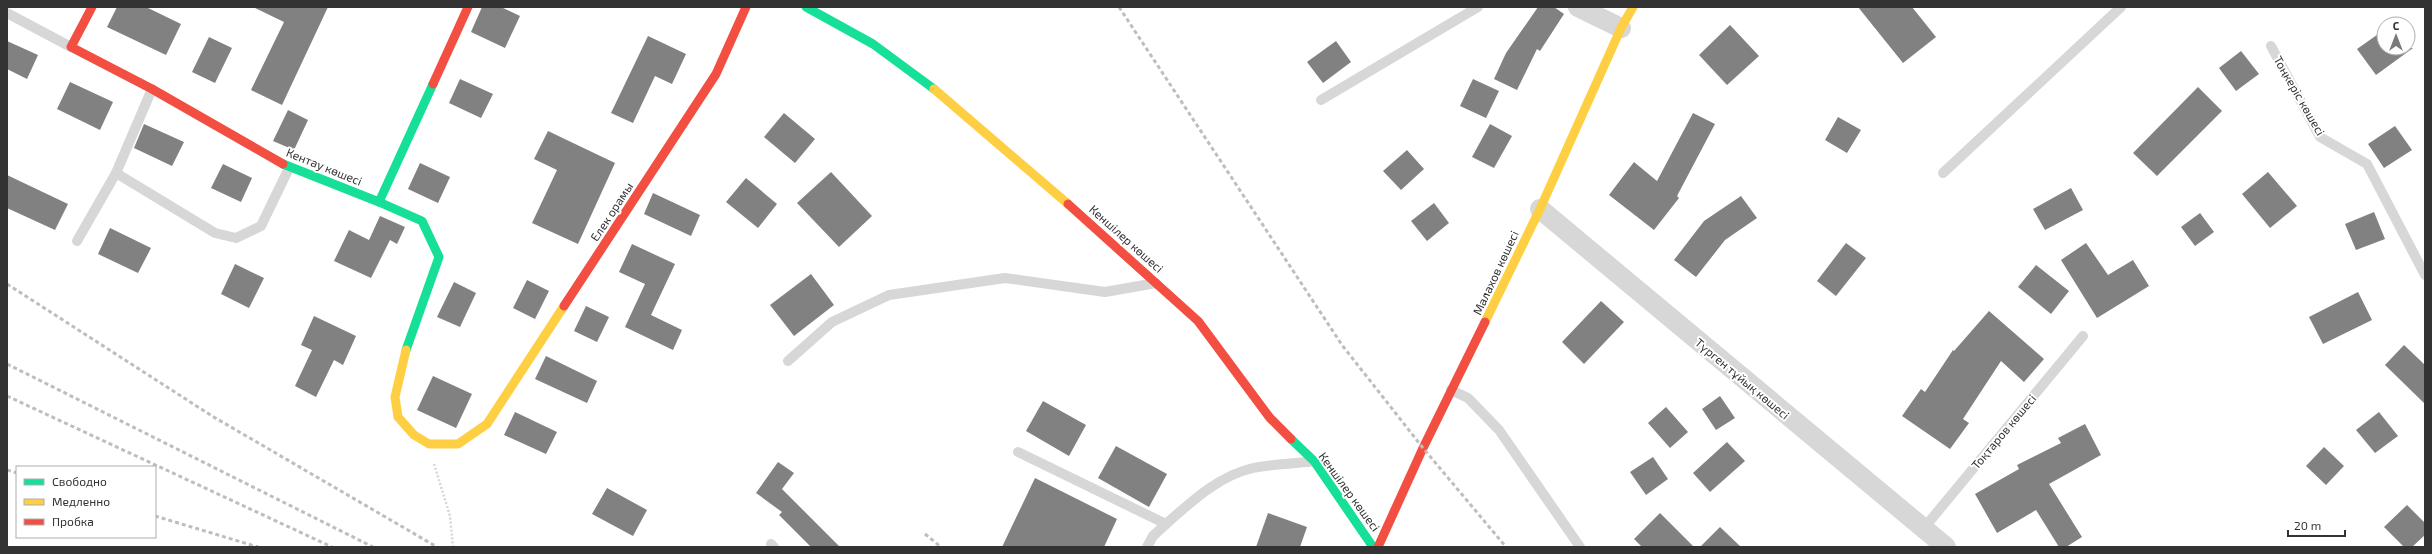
<svg xmlns="http://www.w3.org/2000/svg" width="2432" height="554" font-family="'Exo 2',sans-serif">
<style>
.building{fill:#818181}
.lines{fill:none;stroke-linecap:round;stroke-linejoin:round}
.path{stroke:#d6d6d6;stroke-width:2.5;stroke-dasharray:2 2;stroke-linecap:butt}
.lane{stroke:#d7d7d7;stroke-width:10}
.street{stroke:#d7d7d7;stroke-width:20}
.fast{stroke:#16e098;stroke-width:9}
.slow{stroke:#ffcf43;stroke-width:9}
.jam{stroke:#f24e42;stroke-width:9}
.rail{stroke:#bebebe;stroke-width:3;stroke-dasharray:4 3;stroke-linecap:butt}
.labels{text-anchor:middle;stroke-width:4;stroke-linejoin:round;paint-order:stroke}
.street-label{font-size:12px;fill:#333;stroke:#fff}
</style>
<rect width="100%" height="100%" fill="#fff"/>
<g class="building">
<polygon points="117,7 146,7 181,24 166,55 107,27"/>
<polygon points="253,7 328,7 282,105 251,90 284,22"/>
<polygon points="482,7 501,7 520,16 505,48 471,32"/>
<polygon points="1538,7 1554,7 1564,14 1540,51 1537,49 1517,90 1494,79 1506,53"/>
<polygon points="1858,7 1912,7 1936,37 1903,63"/>
<polygon points="1730,25 1759,56 1727,85 1699,55"/>
<polygon points="2384,30 2384,48 2413,48 2376,75 2357,49"/>
<polygon points="648,36 686,54 672,84 655,76 633,123 611,113"/>
<polygon points="209,37 232,48 215,83 192,72"/>
<polygon points="7,41 38,55 27,79 7,69"/>
<polygon points="1336,41 1351,62 1323,83 1307,62"/>
<polygon points="2241,51 2259,74 2236,91 2219,68"/>
<polygon points="460,79 493,94 481,118 449,103"/>
<polygon points="1473,79 1499,91 1486,118 1460,106"/>
<polygon points="70,82 113,102 100,130 57,109"/>
<polygon points="2198,87 2222,111 2157,176 2133,153"/>
<polygon points="288,110 308,120 294,150 273,141"/>
<polygon points="784,113 815,139 795,163 764,137"/>
<polygon points="1693,113 1715,124 1677,196 1679,198 1654,230 1609,195 1634,162 1657,181"/>
<polygon points="1838,117 1861,130 1847,153 1825,140"/>
<polygon points="144,124 184,142 172,166 134,148"/>
<polygon points="1490,124 1512,136 1494,168 1472,157"/>
<polygon points="2395,126 2412,150 2384,168 2368,144"/>
<polygon points="548,131 615,163 578,244 532,223 557,170 534,159"/>
<polygon points="1407,150 1424,169 1401,190 1383,171"/>
<polygon points="420,163 450,177 438,203 408,189"/>
<polygon points="223,164 252,178 241,202 211,188"/>
<polygon points="831,172 872,216 839,247 797,203"/>
<polygon points="2268,172 2297,206 2270,228 2242,194"/>
<polygon points="7,175 68,204 55,230 7,208"/>
<polygon points="746,178 777,204 758,228 726,202"/>
<polygon points="2071,188 2083,210 2045,230 2033,209"/>
<polygon points="653,193 700,215 691,236 644,214"/>
<polygon points="1741,196 1757,218 1725,240 1696,277 1674,260 1704,221"/>
<polygon points="1434,203 1449,223 1427,241 1411,221"/>
<polygon points="2374,212 2385,239 2356,250 2345,224"/>
<polygon points="2200,213 2214,232 2195,246 2181,227"/>
<polygon points="380,216 405,227 397,244 390,240 371,278 334,261 349,230 369,240"/>
<polygon points="110,228 151,248 138,273 98,254"/>
<polygon points="1846,243 1866,258 1836,296 1817,281"/>
<polygon points="2086,243 2108,275 2133,260 2149,286 2097,318 2061,260"/>
<polygon points="632,244 675,264 651,315 682,330 673,350 625,327 645,284 619,272"/>
<polygon points="235,264 264,278 249,308 221,294"/>
<polygon points="2036,265 2069,291 2051,314 2018,287"/>
<polygon points="811,274 834,305 794,336 770,305"/>
<polygon points="527,280 549,291 535,319 513,308"/>
<polygon points="454,282 476,293 460,327 437,317"/>
<polygon points="2358,292 2372,320 2323,344 2309,317"/>
<polygon points="1601,301 1624,322 1584,364 1562,342"/>
<polygon points="586,306 609,317 597,342 574,331"/>
<polygon points="1989,311 2044,359 2024,382 2001,361 1963,419 1969,423 1950,449 1902,416 1921,389 1925,392 1953,350 1954,351"/>
<polygon points="314,316 356,336 343,365 334,360 316,397 295,386 312,350 301,345"/>
<polygon points="2404,345 2425,365 2425,404 2385,365"/>
<polygon points="546,356 597,381 587,403 535,379"/>
<polygon points="433,376 472,394 456,428 417,410"/>
<polygon points="1720,396 1735,418 1716,430 1702,409"/>
<polygon points="1043,401 1086,425 1069,456 1026,431"/>
<polygon points="1666,407 1688,432 1670,448 1648,423"/>
<polygon points="515,412 557,432 546,454 504,435"/>
<polygon points="2379,412 2398,436 2375,453 2356,430"/>
<polygon points="2085,424 2101,455 2049,484 2082,537 2066,547 2059,547 2036,510 1997,533 1975,494 2019,469 2017,465 2061,443 2058,438"/>
<polygon points="1727,442 1745,461 1710,492 1693,473"/>
<polygon points="1116,446 1167,474 1149,507 1098,478"/>
<polygon points="2324,447 2344,466 2326,485 2306,466"/>
<polygon points="1653,457 1668,479 1646,495 1630,472"/>
<polygon points="778,462 794,473 782,489 840,547 811,547 779,515 782,512 756,493"/>
<polygon points="1035,478 1117,519 1104,547 1002,547"/>
<polygon points="607,488 647,510 633,536 592,514"/>
<polygon points="2407,505 2425,523 2425,535 2412,547 2404,547 2384,527"/>
<polygon points="1268,513 1307,527 1300,547 1256,547"/>
<polygon points="1660,513 1694,547 1642,547 1634,539"/>
<polygon points="1720,527 1741,547 1700,547"/>
</g>
<g class="lines">
<polyline class="path" points="434,464 450,516 453,547"/>
<g class="lane">
<polyline points="7,13 71,47"/>
<polyline points="2271,46 2320,137 2367,164 2425,275"/>
<polyline points="1321,100 1478,7"/>
<polyline points="116,173 215,233 236,238 261,226 289,168"/>
<polyline points="1943,173 2121,7"/>
<polyline points="77,241 116,173 152,89"/>
<polyline points="788,361 832,322 889,295 1005,278 1105,292 1156,283"/>
<polyline points="1451,390 1468,398 1499,430 1580,547"/>
<path d="M 1018,452 L 1166,524 C 1191,502 1218,476 1253,468 C 1272,464 1294,464 1314,461"/>
<polyline points="1924,528 2083,336"/>
<polyline points="771,544 774,547"/>
<polyline points="1147,547 1153,536 1166,524"/>
</g>
<g class="street">
<polyline points="1578,7 1621,28"/>
<polyline points="1540,209 1946,547"/>
</g>
<g class="fast">
<polyline points="806,7 873,44 934,89"/>
<polyline points="283,164 379,202 433,84"/>
<polyline points="379,202 422,221 439,257 406,350"/>
<polyline points="1291,439 1314,461 1373,547"/>
</g>
<g class="slow">
<polyline points="934,89 1068,204"/>
<polyline points="1485,322 1540,209 1621,28 1633,7"/>
<polyline points="406,350 395,397 398,417 414,435 429,444 458,444 487,424 564,306"/>
</g>
<g class="jam">
<polyline points="92,7 71,47 152,89 283,164"/>
<polyline points="433,84 468,7"/>
<polyline points="1068,204 1198,321 1270,418 1291,439"/>
<polyline points="564,306 716,74 746,7"/>
<polyline points="1378,547 1423,448 1485,322"/>
</g>
<g class="rail">
<polyline points="1119,7 1342,345 1423,448 1506,547"/>
<polyline points="7,284 212,416 437,547"/>
<polyline points="7,364 373,547"/>
<polyline points="7,396 332,547"/>
<polyline points="7,470 17,473"/>
<polyline points="155,516 258,547"/>
<polyline points="925,534 941,547"/>
</g>
</g>
<g class="labels">
<g class="street-label">
<text transform="translate(2299 96) rotate(60)" y="4">Тоңкерiс көшесі</text>
<text transform="translate(324 167) rotate(22)" y="4">Кентау көшесі</text>
<text transform="translate(612 212) rotate(-57)" y="4">Елек орамы</text>
<text transform="translate(1126 239) rotate(42)" y="4">Кеншілер көшесі</text>
<text transform="translate(1496 273) rotate(-65)" y="4">Малахов көшесі</text>
<text transform="translate(1742 379) rotate(40)" y="4">Түрген тұйық көшесі</text>
<text transform="translate(2004 432) rotate(-50)" y="4">Тоқтаров көшесі</text>
<text transform="translate(1349 492) rotate(54)" y="4">Кеншілер көшесі</text>
</g>
</g>
<rect width="2432" height="554" fill="none" stroke="#333333" stroke-width="16"/>
<rect x="16" y="466" width="140" height="72" fill="#ffffff" stroke="#adadad"/>
<rect x="24" y="479" width="20" height="6" fill="#16e098" stroke="#adadad"/>
<text x="52" y="486" font-size="12" fill="#333333">Свободно</text>
<rect x="24" y="499" width="20" height="6" fill="#ffcf43" stroke="#adadad"/>
<text x="52" y="506" font-size="12" fill="#333333">Медленно</text>
<rect x="24" y="519" width="20" height="6" fill="#f24e42" stroke="#adadad"/>
<text x="52" y="526" font-size="12" fill="#333333">Пробка</text>
<g transform="translate(2396 36)"><circle r="19" fill="#ffffff" stroke="#adadad"/>
<path d="M0-3L7 15L0 10L-7 15Z" fill="#7a7a7a"/>
<text y="-6" font-size="11" font-weight="bold" text-anchor="middle" fill="#333333">С</text>
</g>
<path d="M2288 530v6h57v-6" fill="none" stroke="#333333" stroke-width="2"/>
<text x="2294" y="530" font-size="12" fill="#333333" stroke="#ffffff" stroke-width="3" paint-order="stroke">20 m</text>
</svg>
